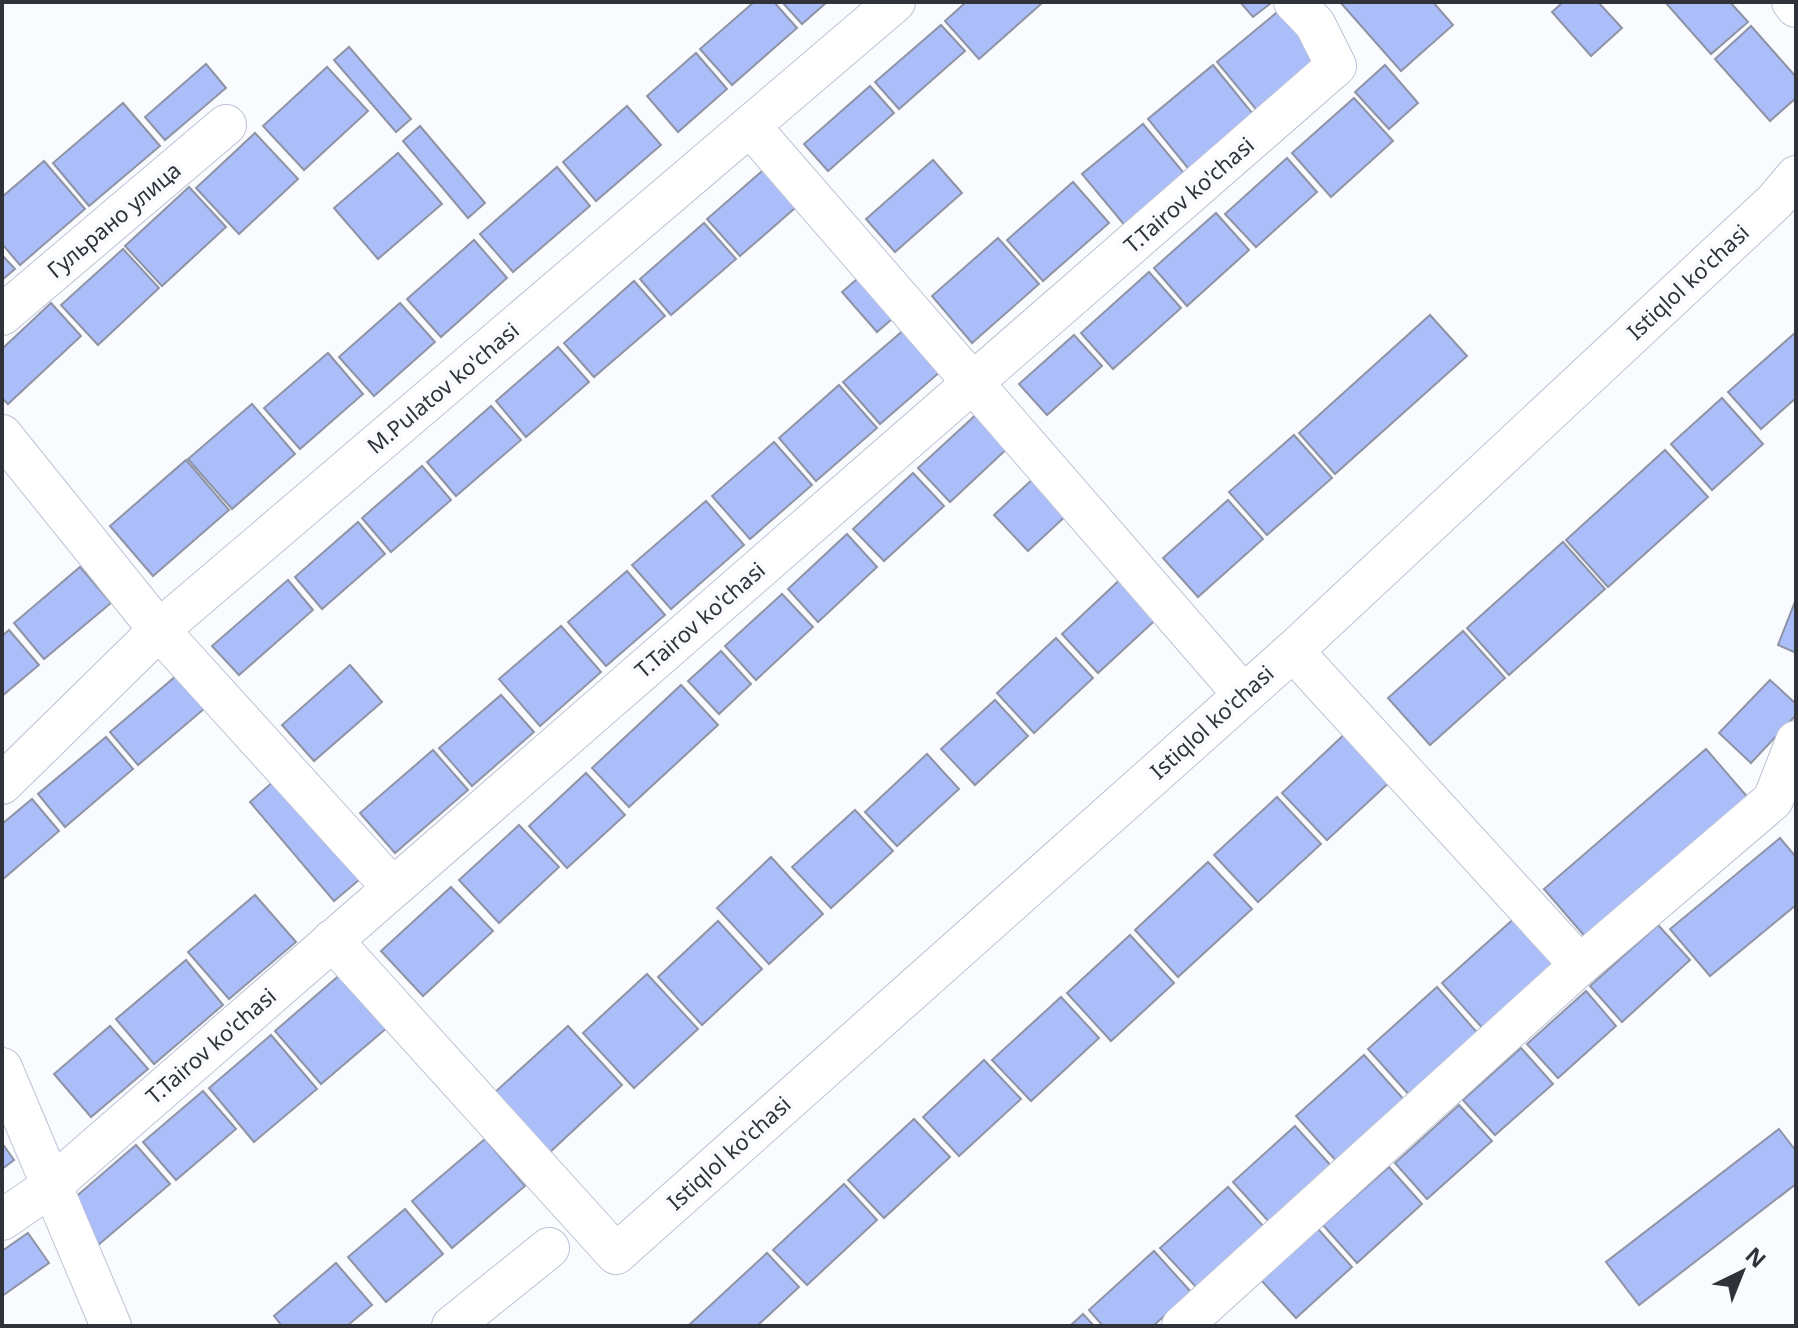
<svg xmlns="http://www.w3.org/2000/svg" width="1798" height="1328" font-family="'Noto Sans',sans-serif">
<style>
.building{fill:#acbef9;stroke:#8e94a6;stroke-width:2}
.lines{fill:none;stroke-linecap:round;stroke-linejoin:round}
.minor-casing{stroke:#bcc3d6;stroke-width:42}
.minor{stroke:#fff;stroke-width:40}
.labels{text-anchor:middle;stroke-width:8;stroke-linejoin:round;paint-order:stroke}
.street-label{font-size:22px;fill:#2f3239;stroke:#f9fbff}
</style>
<rect width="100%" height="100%" fill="#f9fbff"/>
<g class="building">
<polygon points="754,2 774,2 797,28 732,85 700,49"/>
<polygon points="782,2 827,2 802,24"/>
<polygon points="966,2 1039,2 1041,4 979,59 945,21"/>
<polygon points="1240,2 1271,2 1271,3 1253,17"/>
<polygon points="1340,2 1433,2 1453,25 1401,71"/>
<polygon points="1563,2 1598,2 1622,28 1591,56 1552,12"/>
<polygon points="1665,2 1730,2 1748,22 1711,54"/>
<polygon points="1281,9 1325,61 1260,114 1217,62"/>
<polygon points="941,25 965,51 899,109 875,82"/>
<polygon points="1751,26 1796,77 1796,98 1770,121 1715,59"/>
<polygon points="349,47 411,119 396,132 334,60"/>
<polygon points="696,53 727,89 678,132 647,96"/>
<polygon points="206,64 226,88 165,140 145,117"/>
<polygon points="1213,65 1257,119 1192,173 1148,119"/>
<polygon points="1385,65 1418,103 1389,129 1355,92"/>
<polygon points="327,67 368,111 304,170 263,126"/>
<polygon points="870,86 894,113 828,171 804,144"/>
<polygon points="1354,98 1393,141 1331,197 1292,153"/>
<polygon points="123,103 160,146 89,206 53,163"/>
<polygon points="627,106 661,145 596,201 563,162"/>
<polygon points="1143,124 1188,178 1127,228 1082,174"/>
<polygon points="420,126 485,203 468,218 403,141"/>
<polygon points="255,133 298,179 239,234 196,188"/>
<polygon points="398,153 442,204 378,259 334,208"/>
<polygon points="1287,158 1317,192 1256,247 1225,214"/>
<polygon points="933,160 962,193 895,252 866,219"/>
<polygon points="44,161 85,209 20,265 2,244 2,197"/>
<polygon points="769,165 802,202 740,256 707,219"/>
<polygon points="557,167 590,206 513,272 480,234"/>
<polygon points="1073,182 1109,223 1043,281 1007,240"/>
<polygon points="189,187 226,227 162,286 125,246"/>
<polygon points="1216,213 1249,250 1187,306 1154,268"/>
<polygon points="704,223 736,259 671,315 640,279"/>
<polygon points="998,238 1039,284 972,343 932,296"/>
<polygon points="474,240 507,278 441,337 407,299"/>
<polygon points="123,249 159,288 98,345 61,305"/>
<polygon points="2,255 15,269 2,280"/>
<polygon points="1149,272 1181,308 1113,369 1081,333"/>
<polygon points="864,273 899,313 877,332 842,292"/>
<polygon points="634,281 665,316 594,377 564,343"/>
<polygon points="51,303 81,336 8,404 2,398 2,349"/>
<polygon points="400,303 435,342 374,396 339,357"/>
<polygon points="1430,315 1467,356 1335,474 1299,433"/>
<polygon points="905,329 941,371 880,424 843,382"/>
<polygon points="1796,332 1796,398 1761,429 1728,392"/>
<polygon points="1074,335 1102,366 1047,415 1019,384"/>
<polygon points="558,347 589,382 526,437 496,401"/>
<polygon points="328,353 363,394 300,449 264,408"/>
<polygon points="839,385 877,428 816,481 779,438"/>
<polygon points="1722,398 1763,444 1712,490 1671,444"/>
<polygon points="252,404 295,454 232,509 188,459"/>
<polygon points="491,406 521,440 456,496 427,462"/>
<polygon points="980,411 1011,445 950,502 918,468"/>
<polygon points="1294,435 1332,478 1267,535 1229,492"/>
<polygon points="774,442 812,485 750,539 712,496"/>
<polygon points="1665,450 1708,497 1608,587 1566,540"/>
<polygon points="186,460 229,510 153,576 110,526"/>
<polygon points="422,466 451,500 391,552 362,518"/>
<polygon points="913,473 944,506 884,561 853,529"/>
<polygon points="1036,476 1070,512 1028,551 994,515"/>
<polygon points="1228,500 1263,539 1198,597 1163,558"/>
<polygon points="706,501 744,545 671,609 632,565"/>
<polygon points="358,522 385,554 322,609 295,577"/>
<polygon points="847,534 877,567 818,622 788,589"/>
<polygon points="1563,542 1605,589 1509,675 1467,628"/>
<polygon points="80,567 111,603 44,659 14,623"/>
<polygon points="627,571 665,615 606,666 568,622"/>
<polygon points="1126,574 1163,613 1098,673 1062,634"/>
<polygon points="288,580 313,610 239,675 212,646"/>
<polygon points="782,594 813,627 756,680 725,646"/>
<polygon points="1796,599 1796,653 1778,645"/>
<polygon points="561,626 601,672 540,726 499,679"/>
<polygon points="9,630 39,665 2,696 2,636"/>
<polygon points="1463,631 1505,678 1430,745 1388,698"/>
<polygon points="1056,638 1093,678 1034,733 997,693"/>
<polygon points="721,651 751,684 719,714 688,681"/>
<polygon points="350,665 382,702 314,761 282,725"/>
<polygon points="176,676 204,709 138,765 110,732"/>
<polygon points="1770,680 1796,704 1796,715 1751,763 1719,733"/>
<polygon points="681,685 718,725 629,807 592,768"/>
<polygon points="501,695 534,732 472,786 439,748"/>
<polygon points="995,700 1028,736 975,785 941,749"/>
<polygon points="1349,730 1394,778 1327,840 1282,793"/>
<polygon points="106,737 133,769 65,827 38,794"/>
<polygon points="1706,749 1750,800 1588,940 1544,889"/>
<polygon points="433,750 468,790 395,853 360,813"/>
<polygon points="927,754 959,789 897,846 865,812"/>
<polygon points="586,773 625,815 567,868 529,826"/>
<polygon points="274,781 359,880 334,901 250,802"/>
<polygon points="1277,797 1321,844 1258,902 1214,855"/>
<polygon points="32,799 59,831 2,880 2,824"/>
<polygon points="855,810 893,851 831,908 792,867"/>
<polygon points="519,825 559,867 499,923 459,880"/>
<polygon points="1780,838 1796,857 1796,905 1710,976 1670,929"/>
<polygon points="771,857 823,914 769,964 717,908"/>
<polygon points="1208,862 1252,909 1178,977 1135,930"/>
<polygon points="451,887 493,931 423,996 381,951"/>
<polygon points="255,895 296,942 229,999 188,952"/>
<polygon points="1518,915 1562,964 1486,1032 1442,983"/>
<polygon points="718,921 762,969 702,1025 658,977"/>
<polygon points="1658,925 1690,960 1622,1022 1590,986"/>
<polygon points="1130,935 1174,983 1111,1041 1067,993"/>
<polygon points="186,960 223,1005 154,1064 116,1019"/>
<polygon points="342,973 388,1027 321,1084 275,1031"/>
<polygon points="647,974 698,1029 634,1088 583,1033"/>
<polygon points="1437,987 1480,1036 1412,1098 1368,1049"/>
<polygon points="1586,991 1616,1026 1558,1078 1527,1044"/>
<polygon points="1061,997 1099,1038 1031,1101 992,1060"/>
<polygon points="110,1026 148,1069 91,1117 54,1074"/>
<polygon points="568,1026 622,1085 549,1153 494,1093"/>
<polygon points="271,1035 317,1089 254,1142 209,1088"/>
<polygon points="1521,1048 1553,1084 1495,1135 1463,1100"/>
<polygon points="1364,1055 1406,1102 1338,1163 1296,1116"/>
<polygon points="984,1060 1021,1099 959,1156 923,1117"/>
<polygon points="203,1091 236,1129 176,1180 143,1142"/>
<polygon points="1459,1105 1492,1141 1427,1199 1395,1163"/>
<polygon points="914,1119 950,1157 884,1218 848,1180"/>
<polygon points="1295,1126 1333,1168 1271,1224 1233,1182"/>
<polygon points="1779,1129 1796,1151 1796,1184 1639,1305 1606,1262"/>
<polygon points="485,1139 525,1186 452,1248 412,1201"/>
<polygon points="2,1143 14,1160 2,1169"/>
<polygon points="136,1145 170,1184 98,1245 65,1206"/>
<polygon points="1389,1167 1422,1204 1357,1263 1323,1225"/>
<polygon points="844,1184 877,1220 807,1285 773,1250"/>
<polygon points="1228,1187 1264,1227 1197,1288 1160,1248"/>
<polygon points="405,1209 443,1254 386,1302 348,1257"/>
<polygon points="1318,1229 1352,1267 1296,1318 1261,1280"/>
<polygon points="28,1233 49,1263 2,1296 2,1251"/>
<polygon points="1154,1251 1191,1292 1153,1326 1103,1326 1089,1310"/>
<polygon points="767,1253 799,1287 757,1326 688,1326"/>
<polygon points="336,1263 372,1305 347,1326 282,1326 274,1316"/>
<polygon points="1083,1314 1094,1326 1070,1326"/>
</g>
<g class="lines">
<g class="minor-casing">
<g id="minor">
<polyline points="1792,2 1796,7"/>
<polyline points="750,126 1243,694"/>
<polyline points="2,315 226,125"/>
<polyline points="2,435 159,630 392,887"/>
<polyline points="1293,651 1580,965"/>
<polyline points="2,784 159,630 895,2"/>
<polyline points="332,940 616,1254 1293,651 1775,201 1796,176"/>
<polyline points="2,1068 111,1326"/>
<polyline points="2,1220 50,1187 1336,66 1315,24 1294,2"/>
<polyline points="452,1326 549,1248"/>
<polyline points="1182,1326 1580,965 1773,800 1796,741"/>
</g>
</g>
<use href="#minor" class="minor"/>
</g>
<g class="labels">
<g class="street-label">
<text transform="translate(1189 195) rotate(-41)" y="8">T.Tairov ko'chasi</text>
<text transform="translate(114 220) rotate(-40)" y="8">Гульрано улица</text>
<text transform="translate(1688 282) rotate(-43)" y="8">Istiqlol ko'chasi</text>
<text transform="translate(443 388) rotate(-40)" y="8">M.Pulatov ko'chasi</text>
<text transform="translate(700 620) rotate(-41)" y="8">T.Tairov ko'chasi</text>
<text transform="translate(1212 722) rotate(-42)" y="8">Istiqlol ko'chasi</text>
<text transform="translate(211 1046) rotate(-41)" y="8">T.Tairov ko'chasi</text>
<text transform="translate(729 1153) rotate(-42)" y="8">Istiqlol ko'chasi</text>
</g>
</g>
<rect width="1798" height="1328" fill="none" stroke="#2f3239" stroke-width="8"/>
<g transform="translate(1742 1272) rotate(43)" stroke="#f9fbff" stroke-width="6" paint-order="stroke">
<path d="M0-6L14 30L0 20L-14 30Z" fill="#2f3239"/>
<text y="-12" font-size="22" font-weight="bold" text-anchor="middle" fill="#2f3239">N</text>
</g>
</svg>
